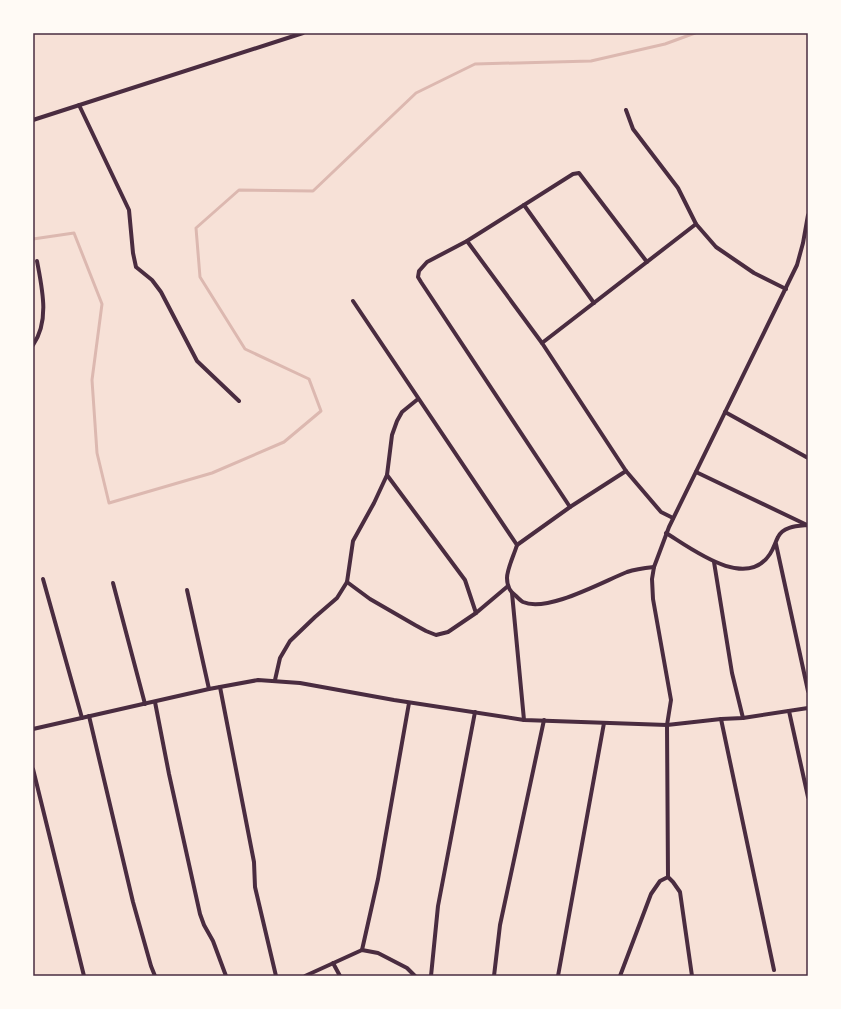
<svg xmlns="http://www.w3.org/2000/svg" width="841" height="1009" font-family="'Space Grotesk',sans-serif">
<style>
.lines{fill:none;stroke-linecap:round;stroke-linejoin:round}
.stream{stroke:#dcb8b0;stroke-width:3}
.minor{stroke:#4a2c40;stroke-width:4}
.neatline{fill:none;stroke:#4a2c40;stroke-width:1.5}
</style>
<rect width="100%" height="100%" fill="#f7e1d7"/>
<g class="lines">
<polyline class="stream" points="33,239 74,233 102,304 92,380 97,453 109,503 212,473 284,442 321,411 309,379 245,349 200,277 196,228 239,190 313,191 416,93 475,64 591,61 665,44 695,33"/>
<g class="minor">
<polyline points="79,105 129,210 133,253 136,267 152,280 161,292 197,361 239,401"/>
<polyline points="626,110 633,129 678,188 696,224 716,247 754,273 786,289"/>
<polyline points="33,120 303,33"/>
<polyline points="524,205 594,303"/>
<polyline points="467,241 542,343 626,471 661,512 673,518"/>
<path d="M 353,301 L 517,545 C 514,555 507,569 507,578 C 507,585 510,592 516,596 C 518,598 521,601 523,602 C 547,613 604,581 627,572 C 636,569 645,568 654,567"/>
<polyline points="542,343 696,224"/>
<path d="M 33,345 C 50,321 42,288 37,261"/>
<polyline points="725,412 808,458"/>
<polyline points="696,472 807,525"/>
<polyline points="387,475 465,580 476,613"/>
<polyline points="570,507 421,282 418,277 419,271 427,262 467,241 573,174 579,173 647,262"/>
<path d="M 666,533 C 692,549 746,591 770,554 C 774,548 775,543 778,537 C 783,526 798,526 808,525"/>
<polyline points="776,544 808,691"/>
<polyline points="517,545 570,507 626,471"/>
<polyline points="714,562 732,673 743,718"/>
<polyline points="43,579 82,718"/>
<polyline points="347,582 370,599 415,625 426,631 436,635 448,632 476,613 508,586"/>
<polyline points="113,583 145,704"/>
<polyline points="187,590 209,689"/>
<polyline points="512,593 524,720"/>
<polyline points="275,680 280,658 290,641 315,617 337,598 347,582 353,541 374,503 387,475 392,435 397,421 402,412 418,399"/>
<polyline points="220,687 254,862 255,887 276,976"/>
<polyline points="155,702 169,774 200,914 204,925 213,941 226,976"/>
<polyline points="789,711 808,797"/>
<polyline points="89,716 133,902 151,966 155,976"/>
<polyline points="721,719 774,970"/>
<polyline points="33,729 209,689 258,680 300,683 394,700 524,720 667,725 721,719 743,718 808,708"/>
<polyline points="33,769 84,976"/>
<polyline points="362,950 378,879 409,703"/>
<polyline points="333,963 340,976"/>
<polyline points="305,976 362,950 378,953 407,968 415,976"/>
<polyline points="431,976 438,906 475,712"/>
<polyline points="494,976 500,925 544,720"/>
<polyline points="558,976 604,723"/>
<polyline points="620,976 651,894 660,881 668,877"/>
<polyline points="692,976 680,892 673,882 668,877 667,725 671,700 653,599 652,579 654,567 669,527 797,265 803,243 808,215"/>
</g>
</g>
<rect width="841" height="1009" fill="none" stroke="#fffaf5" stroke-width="68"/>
<rect x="34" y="34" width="773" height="941" class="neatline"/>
</svg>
